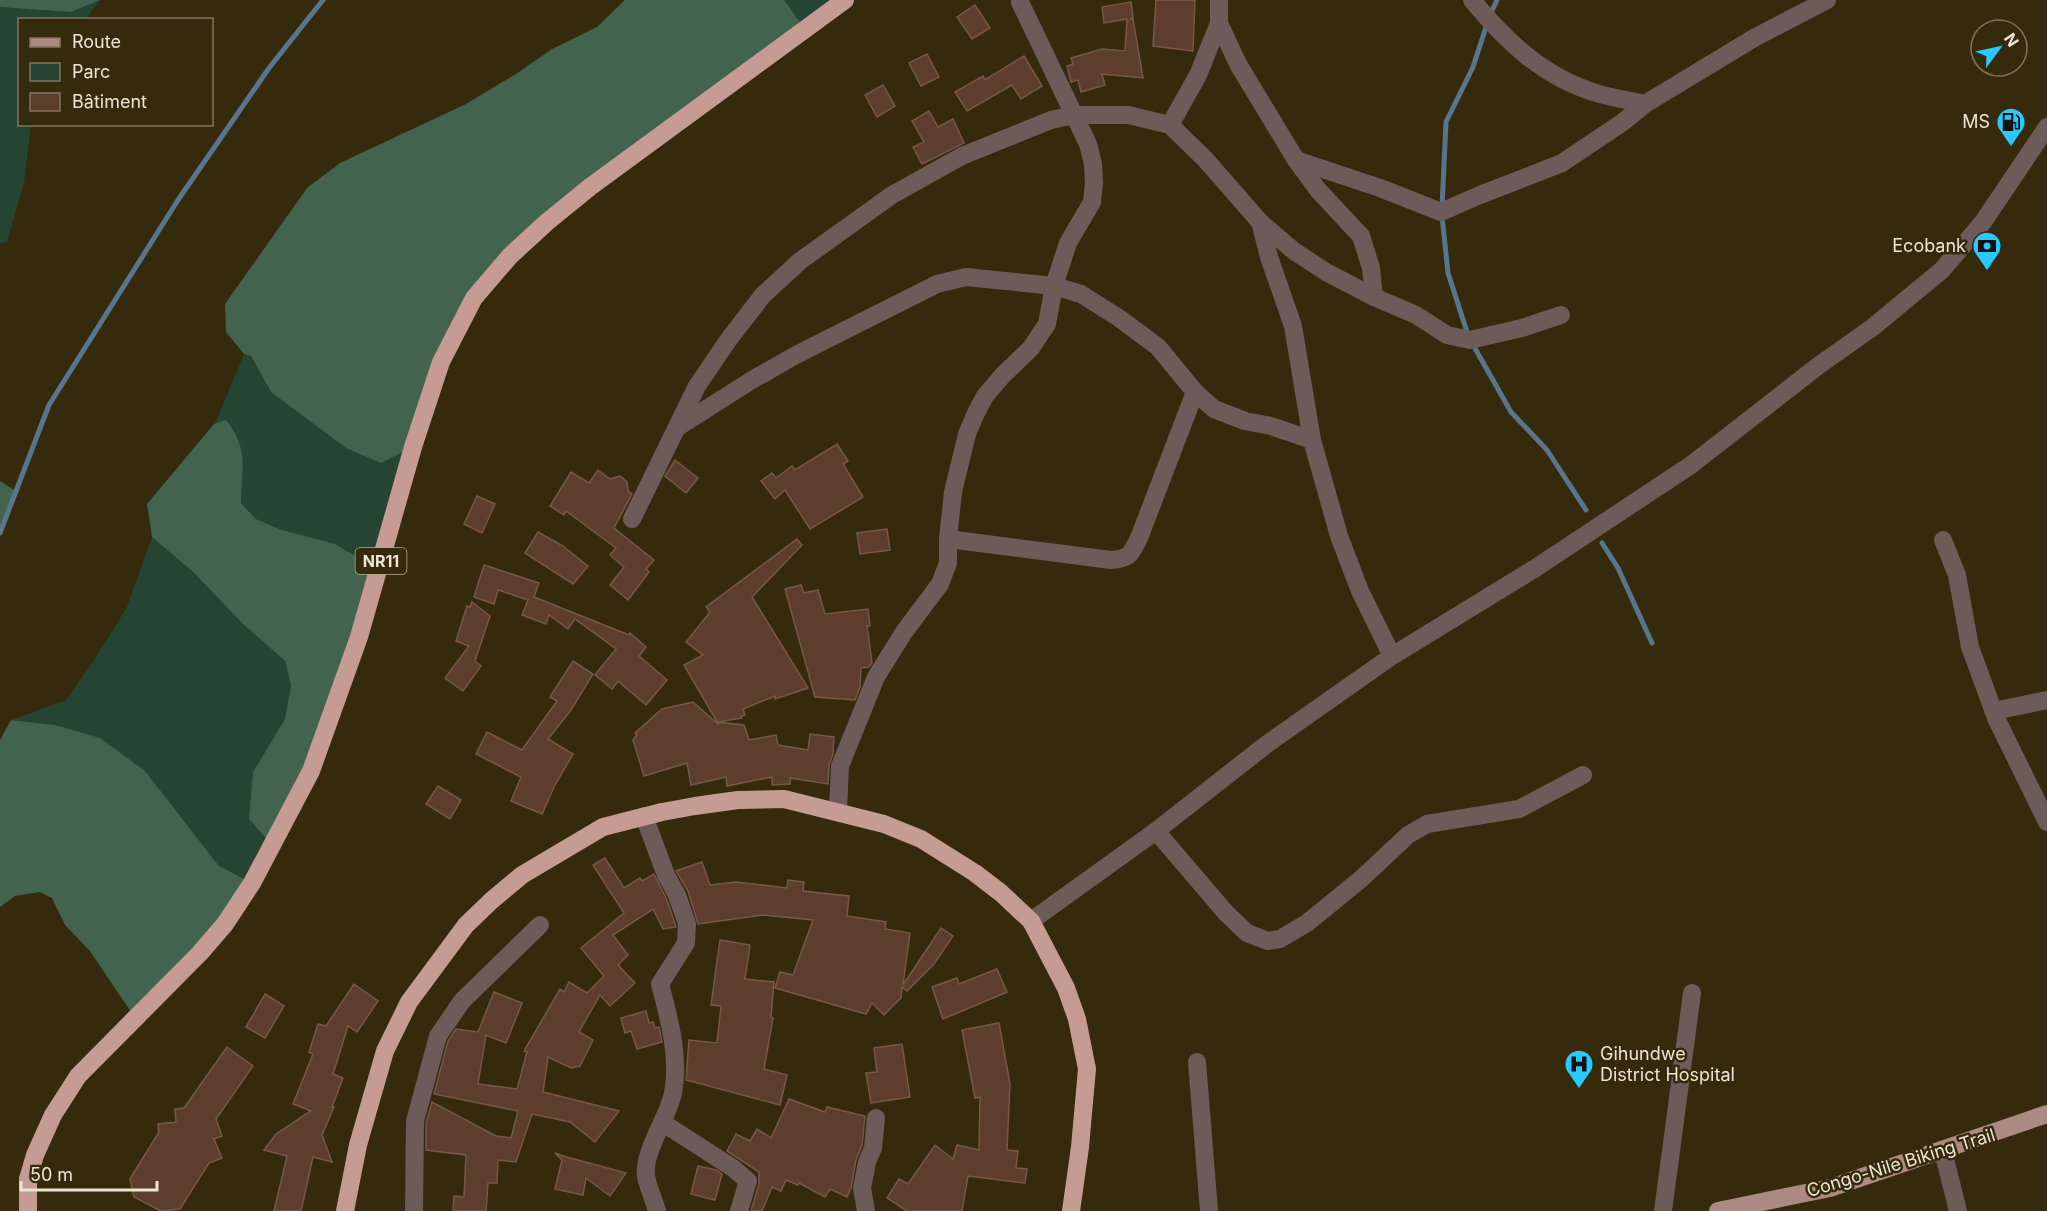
<svg xmlns="http://www.w3.org/2000/svg" width="2047" height="1211" font-family="Inter,sans-serif">
<style>
.green{fill:#254432}
.forest{fill:#42644f}
.lines{fill:none;stroke-linecap:round;stroke-linejoin:round}
.stream{stroke:#57768e;stroke-width:5}
.building{fill:#5d3d2e;stroke:#775749;stroke-width:1.5}
.minor{stroke:#6c5b58;stroke-width:18}
.major{stroke:#ac8982;stroke-width:18}
.highway{stroke:#c59b93;stroke-width:18}
.labels{text-anchor:middle;stroke-width:5;stroke-linejoin:round;paint-order:stroke}
.shield{fill:#362a0c;stroke:#b5ad98;stroke-width:1.5}
.shield-label{font-size:16px;font-weight:bold;fill:#ece5d4}
.poi-label{font-size:18px;fill:#ece5d4;stroke:#362a0c;text-anchor:end}
.street-label{font-size:18px;fill:#ece5d4;stroke:#362a0c}
</style>
<rect width="100%" height="100%" fill="#362a0c"/>
<g class="green">
<polygon points="100,0 86,19 20,20 20,124 31,125 24,183 7,242 0,243 0,7 71,12"/>
<polygon points="784,0 845,0 805,29"/>
<polygon points="244,354 251,356 271,392 413,447 378,570 256,519 241,503 241,482 226,420 215,424"/>
<polygon points="152,537 193,572 243,624 285,661 291,685 285,719 253,772 272,845 252,883 219,866 145,771 100,739 55,725 11,720 66,700 91,665 127,607"/>
</g>
<g class="forest">
<polygon points="0,0 100,0 71,12 0,7"/>
<polygon points="625,0 784,0 805,29 590,187 474,298 413,447 381,463 346,448 271,392 251,356 244,354 226,332 225,304 307,188 340,163 466,104 516,74 552,49 597,27"/>
<path d="M 226,420 C 250,450 241,468 241,503 L 256,519 L 282,530 L 335,544 L 378,570 L 359,637 L 272,845 L 249,819 L 253,772 L 285,719 L 291,685 L 285,661 L 243,624 L 193,572 L 152,537 L 147,504 L 214,424 Z"/>
<polygon points="0,481 17,492 0,532"/>
<polygon points="11,720 55,725 100,738 145,771 219,866 252,883 135,1018 90,951 65,925 52,898 40,892 15,896 0,907 0,740"/>
</g>
<g class="lines">
<g class="stream">
<polyline points="1490,15 1497,0"/>
<polyline points="1442,207 1446,122 1473,67 1487,24"/>
<polyline points="1442,216 1448,273 1468,335"/>
<polyline points="1472,343 1511,412 1547,450 1586,510"/>
<polyline points="0,533 49,405 178,200 269,68 323,0"/>
<polyline points="1602,543 1618,568 1652,643"/>
</g>
</g>
<g class="building">
<polygon points="1156,0 1195,0 1193,51 1153,46"/>
<polygon points="1131,2 1133,18 1130,19 1133,19 1143,78 1102,74 1105,85 1081,92 1078,80 1071,82 1067,66 1073,64 1071,58 1102,49 1125,51 1127,19 1104,23 1102,7"/>
<polygon points="975,5 990,28 972,39 957,17"/>
<polygon points="927,54 939,77 921,86 909,63"/>
<polygon points="1024,56 1042,86 1021,99 1012,85 967,111 955,92 983,76 985,80"/>
<polygon points="883,85 895,106 877,117 865,95"/>
<polygon points="929,111 938,127 953,119 964,143 922,164 913,147 924,142 912,121"/>
<polygon points="837,444 848,461 843,464 863,497 810,529 785,490 775,499 761,481 772,473 776,478 792,466 795,470"/>
<polygon points="675,460 698,478 686,493 665,476"/>
<polygon points="598,470 610,479 620,476 627,482 628,491 632,494 614,528 654,560 646,569 649,572 628,600 610,585 624,567 610,555 616,548 566,511 564,515 550,506 571,472 589,483"/>
<polygon points="477,496 495,504 482,533 464,524"/>
<polygon points="887,529 890,550 860,554 857,533"/>
<polygon points="538,532 563,546 588,566 573,584 525,553"/>
<polygon points="797,539 802,545 752,597 808,688 775,699 775,696 743,709 745,715 741,716 742,718 718,722 744,725 749,740 776,735 778,745 808,750 810,734 834,737 833,754 829,765 828,784 790,778 790,784 772,785 772,777 727,786 726,777 691,785 687,763 644,776 633,740 637,735 635,733 662,709 693,702 719,725 684,665 703,655 686,642 710,612 706,607"/>
<polygon points="484,565 539,583 534,597 629,635 630,633 646,647 639,656 667,680 646,705 618,681 612,689 595,675 616,649 575,619 568,629 549,615 546,624 522,615 528,600 498,590 494,604 474,597"/>
<polygon points="801,585 804,593 818,590 825,614 868,609 870,626 867,626 872,663 869,667 861,668 860,687 855,700 815,697 785,589"/>
<polygon points="472,602 490,616 475,661 481,666 463,691 445,678 469,646 456,641 467,606 470,607"/>
<polygon points="573,661 593,674 571,710 548,739 573,754 555,785 542,814 511,801 521,777 476,754 487,732 522,750 557,701 550,697"/>
<polygon points="438,786 461,800 450,819 426,804"/>
<polygon points="605,858 624,888 640,878 642,881 654,874 667,900 676,927 663,929 653,909 613,935 628,955 618,965 635,983 610,1006 600,995 579,1032 593,1040 580,1066 571,1068 548,1057 543,1092 619,1111 595,1142 570,1122 532,1114 516,1162 498,1160 497,1183 488,1183 486,1211 453,1211 454,1196 464,1197 466,1155 426,1150 426,1123 432,1102 496,1136 511,1138 518,1111 434,1094 448,1041 456,1029 478,1032 494,992 522,1003 506,1043 486,1035 478,1084 517,1089 527,1052 524,1051 560,989 564,992 569,982 587,993 604,976 581,948 624,913 593,865"/>
<polygon points="702,862 710,885 736,882 787,888 788,880 804,882 803,891 849,896 847,916 886,922 885,929 910,933 903,985 941,928 953,936 934,964 907,991 902,987 901,998 884,1015 872,1003 866,1014 775,988 780,972 793,975 813,920 763,915 698,924 688,891 676,871"/>
<polygon points="720,940 750,945 745,979 774,982 771,1017 773,1018 764,1069 787,1075 780,1105 686,1080 689,1040 717,1043 721,1006 711,1005"/>
<polygon points="997,969 1007,992 943,1019 932,987 957,978 959,984"/>
<polygon points="354,984 378,1001 357,1032 348,1026 333,1074 343,1078 332,1107 334,1107 322,1135 332,1162 313,1157 301,1211 274,1211 287,1156 264,1150 276,1134 311,1111 293,1104 313,1054 309,1052 318,1024 326,1026"/>
<polygon points="265,994 284,1006 265,1038 246,1027"/>
<polygon points="646,1011 649,1023 653,1022 655,1028 659,1027 662,1042 637,1049 631,1031 625,1033 621,1018"/>
<polygon points="999,1023 1010,1084 1007,1150 1018,1151 1016,1168 1027,1169 1025,1183 968,1176 962,1211 907,1211 887,1198 899,1179 908,1184 935,1145 953,1159 957,1145 979,1150 980,1097 975,1098 962,1030"/>
<polygon points="902,1044 910,1097 871,1103 866,1073 877,1072 874,1048"/>
<polygon points="227,1047 253,1066 216,1119 222,1136 214,1139 222,1158 209,1163 180,1209 161,1211 134,1197 130,1179 159,1132 158,1124 176,1122 175,1109 184,1108"/>
<polygon points="789,1099 825,1112 827,1107 865,1116 862,1145 856,1160 851,1188 847,1197 830,1189 825,1197 799,1183 798,1185 786,1180 781,1191 772,1187 762,1211 751,1211 759,1184 759,1172 727,1151 736,1134 750,1141 757,1129 771,1138"/>
<polygon points="555,1153 563,1156 626,1173 610,1196 586,1178 583,1195 555,1189 562,1160"/>
<polygon points="698,1166 716,1170 722,1174 715,1200 691,1194"/>
</g>
<g class="lines">
<g class="minor">
<polyline points="1219,0 1219,23 1238,64 1296,160 1318,190 1361,236 1371,268 1374,297"/>
<path d="M 1472,0 C 1506,41 1543,77 1596,93 C 1612,98 1629,100 1645,104"/>
<polyline points="1170,125 1198,75 1219,23"/>
<polyline points="1296,160 1380,188 1441,212 1480,195 1562,163 1623,122 1645,104 1754,38 1827,0"/>
<polyline points="1260,222 1269,257 1293,326 1312,440 1339,536 1360,591 1392,656"/>
<polyline points="678,427 752,380 796,355 937,284 966,277 1054,286 1081,294 1119,318 1158,347 1195,392 1214,409 1245,421 1271,426 1312,440"/>
<polyline points="632,519 697,386 729,339 763,295 800,261 892,195 962,156 1051,120 1074,115 1128,115 1170,125 1205,159 1260,222 1294,251 1326,272 1374,297 1416,315 1447,335 1470,340 1522,328 1561,315"/>
<path d="M 948,539 L 1111,560 C 1130,559 1131,554 1139,538 L 1195,392"/>
<polyline points="1943,540 1957,575 1970,647 1996,718 2047,822"/>
<polyline points="1994,711 2047,700"/>
<polyline points="838,811 840,766 876,677 904,632 940,584 948,563 948,539 953,492 967,434 976,413 985,396 1003,375 1031,348 1047,324 1054,286 1068,243 1092,202 1094,183 1093,164 1088,144 1020,2"/>
<path d="M 644,816 L 666,875 L 677,895 L 687,924 L 686,943 L 660,984 C 669,1018 680,1058 673,1093 C 668,1118 643,1151 646,1176 C 648,1187 654,1200 657,1211"/>
<polyline points="1156,831 1226,913 1247,933 1268,941 1280,939 1307,923 1361,879 1408,835 1427,824 1519,809 1583,775"/>
<polyline points="1031,921 1156,831 1267,744 1392,656 1534,569 1691,465 1818,366 1873,327 1942,270 1983,222 2047,127"/>
<polyline points="1197,1062 1209,1211"/>
<polyline points="663,1123 733,1168 748,1181 739,1211"/>
<polyline points="1943,1151 1958,1211"/>
<polyline points="414,1211 415,1121 438,1036 462,1001 540,925"/>
<polyline points="866,1211 862,1188 867,1162 873,1148 876,1118"/>
<polyline points="1663,1211 1692,993"/>
</g>
<polyline class="major" points="1718,1211 1830,1188 2047,1114"/>
<g class="highway">
<polyline points="28,1211 28,1179 35,1155 53,1115 78,1076 200,953 225,924 252,883 311,771 359,637 413,447 441,362 474,298 510,256 547,222 590,187 845,0"/>
<polyline points="345,1211 358,1145 385,1051 409,1002 466,925 491,901 522,875 603,827 662,812 695,806 738,800 784,799 884,824 921,839 975,873 1001,893 1031,921 1066,988 1077,1019 1087,1069 1080,1147 1071,1211"/>
</g>
</g>
<defs>
<g id="fuel-pin" transform="scale(1.5)"><path d="M0 17L-7.5 6A9.5 9.5 0 1 1 7.5 6Z" fill="#29c8ff" stroke="#362a0c"/><path d="M-5.5-6h7V0h2V4h1.3V-2.5L3-4.5l.8-.8L6-3V5H2.5V1h-1V6h-7ZM-4.2-4.7v3.2H.2V-4.7Z" fill="#111"/></g>
<g id="bank-pin" transform="scale(1.5)"><path d="M0 17L-7.5 6A9.5 9.5 0 1 1 7.5 6Z" fill="#29c8ff" stroke="#362a0c"/><path d="M-6-4H6V4H-6ZM0-2.3a2.3 2.3 0 1 0 0 4.6a2.3 2.3 0 1 0 0-4.6Z" fill="#111"/></g>
<g id="hospital-pin" transform="scale(1.5)"><path d="M0 17L-7.5 6A9.5 9.5 0 1 1 7.5 6Z" fill="#29c8ff" stroke="#362a0c"/><path d="M-5-5h3v3.5h4V-5h3V5h-3V1.5h-4V5h-3Z" fill="#111"/></g>
</defs>
<g fill-rule="evenodd">
<use href="#fuel-pin" x="2011" y="122"/>
<use href="#bank-pin" x="1987" y="246"/>
<use href="#hospital-pin" x="1579" y="1064"/>
</g>
<g class="labels">
<rect class="shield" x="355.5" y="548" width="51" height="26" rx="4.5"/>
<g class="shield-label">
<text x="381" y="567">NR11</text>
</g>
<g class="poi-label">
<text x="1990" y="128">MS</text>
<text x="1966" y="252">Ecobank</text>
<text x="1600" y="1060" text-anchor="start">Gihundwe<tspan x="1600" dy="21">District Hospital</tspan></text>
</g>
<g class="street-label">
<text transform="translate(1901 1163) rotate(-17)" y="6">Congo-Nile Biking Trail</text>
</g>
</g>
<rect x="18" y="18" width="195" height="108" fill="#362a0c" stroke="#7f755c" stroke-width="1.5"/>
<rect x="30" y="38" width="30" height="9" fill="#ac8982" stroke="#7f755c" stroke-width="1.5"/>
<text x="72" y="48" font-size="18" fill="#ece5d4">Route</text>
<rect x="30" y="63" width="30" height="18" fill="#254432" stroke="#7f755c" stroke-width="1.5"/>
<text x="72" y="78" font-size="18" fill="#ece5d4">Parc</text>
<rect x="30" y="93" width="30" height="18" fill="#5d3d2e" stroke="#7f755c" stroke-width="1.5"/>
<text x="72" y="108" font-size="18" fill="#ece5d4">Bâtiment</text>
<g transform="translate(1999 48) rotate(57)"><circle r="28" fill="#362a0c" stroke="#7f755c" stroke-width="1.5"/>
<path d="M0-4.5L10 22L0 15L-10 22Z" fill="#29c8ff"/>
<text y="-9" font-size="16" font-weight="bold" text-anchor="middle" fill="#ece5d4">N</text>
</g>
<path d="M21 1181v9h136v-9" fill="none" stroke="#ece5d4" stroke-width="3"/>
<text x="30" y="1181" font-size="18" fill="#ece5d4" stroke="#362a0c" stroke-width="4.5" paint-order="stroke">50 m</text>
</svg>
